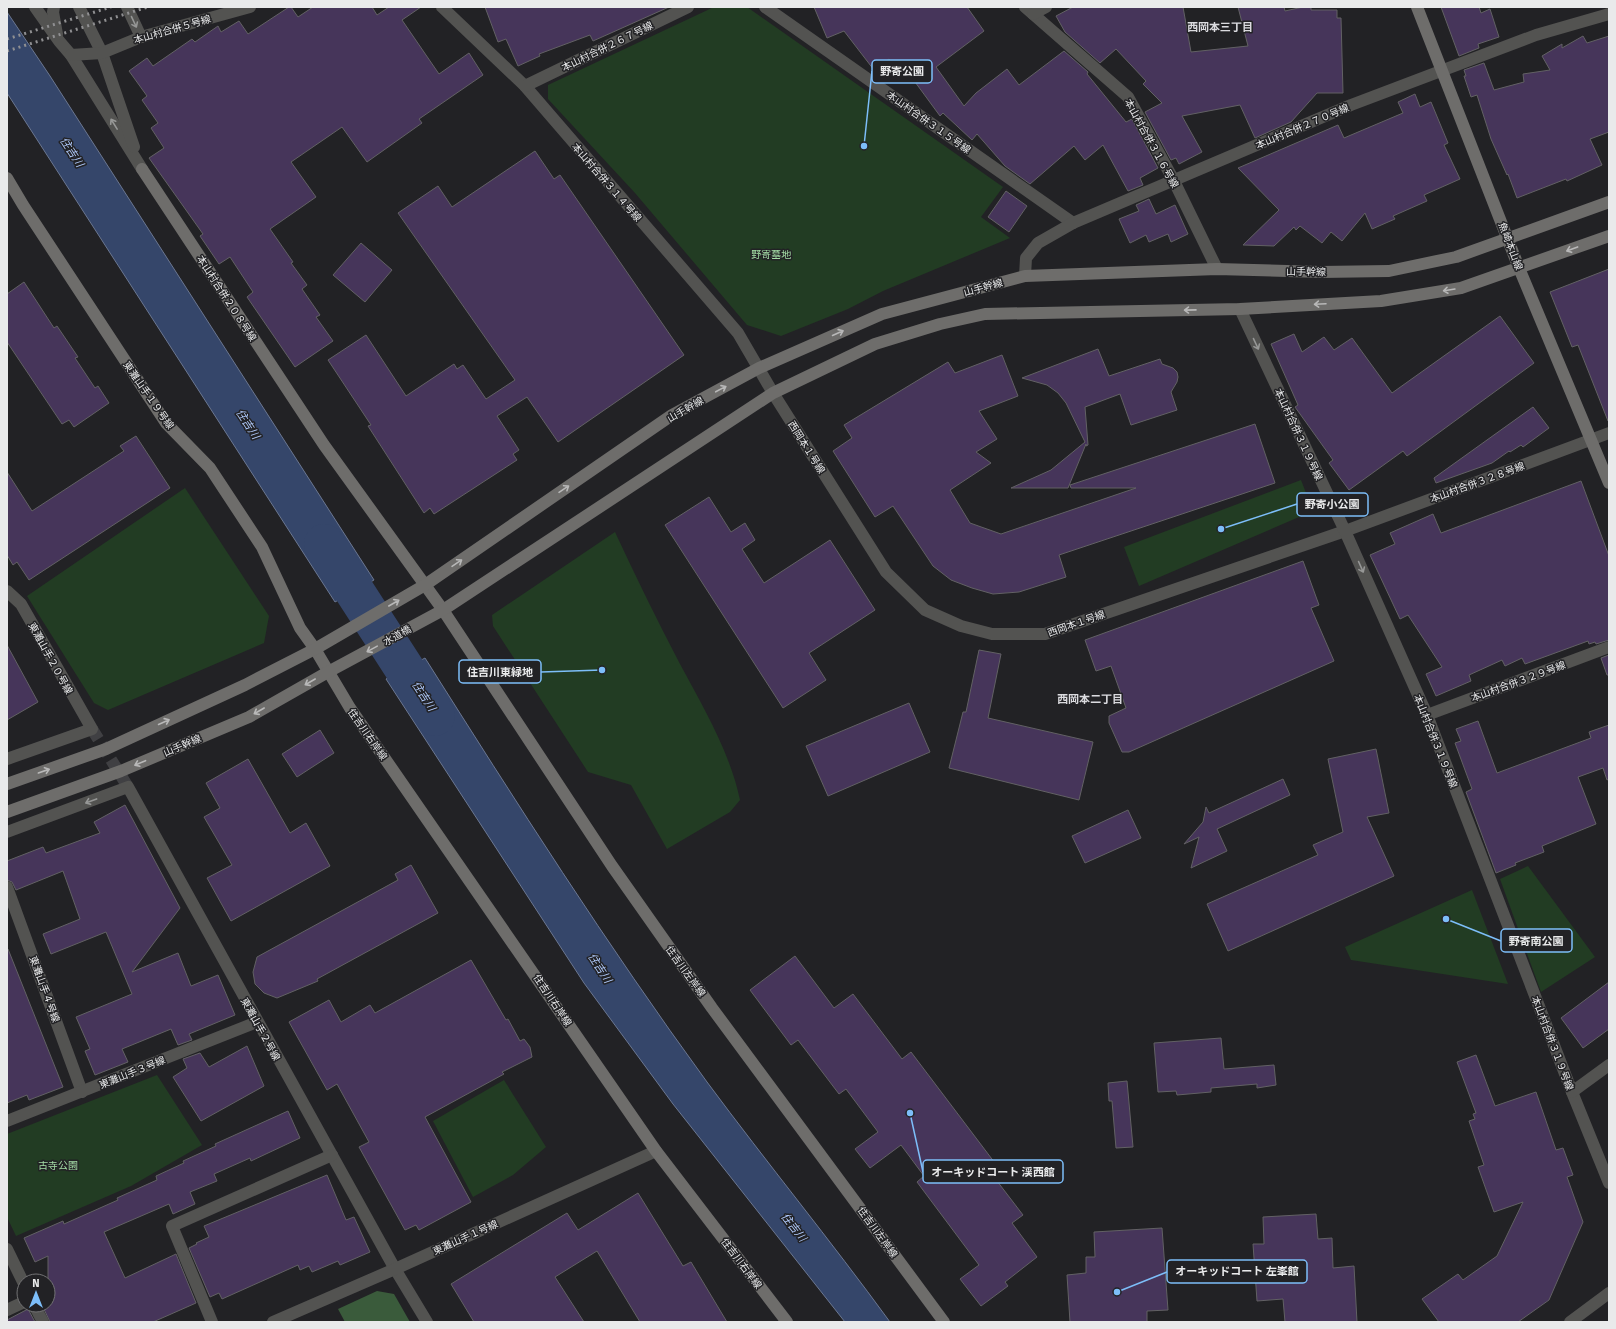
<svg xmlns="http://www.w3.org/2000/svg" width="1616" height="1329" font-family="'Fira Sans','Noto Sans JP',sans-serif">
<style>
.green{fill:#223c23}
.forest{fill:#3a5b3b}
.water{fill:#35466a;stroke:#6b7791}
.lines{fill:none;stroke-linecap:round;stroke-linejoin:round}
.river{stroke:#35466a;stroke-width:40}
.building{fill:#46355a;stroke:#626164}
.street-tunnel{stroke:#404043;stroke-width:12;stroke-dasharray:12 6;stroke-linecap:butt}
.street{stroke:#535351;stroke-width:12}
.secondary{stroke:#6e6d6b;stroke-width:12}
.rail{stroke:#909092;stroke-width:3;stroke-dasharray:2 4;stroke-linecap:butt}
.oneway{stroke:#969796}
.oneway2{stroke:#b8b8b8}
.labels{text-anchor:middle;stroke-width:3;stroke-linejoin:round;paint-order:stroke}
.street-label{font-size:10px;fill:#e9eaeb;stroke:#222225}
.park-label{font-size:10px;fill:#a5dda6;stroke:#222225}
.neighbourhood-label{font-size:11px;font-weight:bold;fill:#dbdbdf;stroke:#222225}
.water-label{font-size:11px;font-style:italic;fill:#b0cafc;stroke:#222225}
.leader{fill:none;stroke:#7dbef9;stroke-width:1.5}
.callout-dot{fill:#7dbef9;stroke:#222225;stroke-width:1.5}
.callout{fill:#222225;stroke:#7dbef9;stroke-width:1.5}
.callout-label{font-size:11px;text-anchor:middle;font-weight:bold;fill:#e9eaeb}
</style>
<rect width="100%" height="100%" fill="#222225"/>
<g class="green">
<polygon points="714,7 747,7 1003,187 981,217 1010,238 883,291 848,309 781,336 747,325 635,193 548,99 548,85"/>
<polygon points="1301,480 1313,511 1139,586 1124,547"/>
<polygon points="185,488 269,616 264,643 108,710 94,703 27,596"/>
<path d="M 615,532 C 636,577 657,620 680,664 C 703,707 730,752 740,800 L 730,812 L 667,849 L 631,785 L 588,772 L 493,626 L 492,615 Z"/>
<polygon points="1528,866 1595,957 1541,992 1500,879"/>
<polygon points="1472,890 1508,984 1351,960 1345,947"/>
<polygon points="157,1075 202,1145 131,1186 16,1236 7,1217 7,1134"/>
<polygon points="504,1080 546,1147 513,1175 473,1197 433,1121"/>
</g>
<polygon class="forest" points="377,1291 394,1294 410,1322 345,1322 338,1309"/>
<g class="water">
<polygon points="7,12 50,76 374,580 335,602 7,93"/>
<path d="M 425,658 C 516,802 607,945 707,1082 C 767,1163 831,1241 890,1322 L 845,1322 L 673,1104 L 584,983 L 386,679 Z"/>
</g>
<g class="lines">
<polyline class="river" points="324,544 435,716"/>
</g>
<g class="building">
<polygon points="289,7 291,7 298,17 313,7 372,7 377,15 389,7 421,7 402,20 439,74 469,53 483,75 419,119 422,123 367,162 342,127 291,162 316,197 270,229 293,262 291,263 307,285 302,289 320,315 316,317 333,341 295,367 247,297 253,292 230,257 219,264 200,236 203,234 149,158 164,148 151,128 158,123 142,100 147,96 129,71 147,58 153,66 192,39 195,42 218,26 221,32 239,21 248,34"/>
<polygon points="485,7 669,7 593,41 590,35 539,54 540,56 518,66 506,39 498,42"/>
<polygon points="814,7 967,7 984,31 936,67 964,106 976,93 1007,69 1019,85 1064,51 1088,72 1087,74 1126,122 1132,119 1158,168 1140,178 1143,185 1128,191 1103,145 1085,160 1074,146 1030,184 1005,166 977,134 972,140 943,113 940,116 907,71 902,75 889,59 874,70 844,31 827,38"/>
<polygon points="1073,7 1183,7 1191,52 1248,46 1238,7 1284,7 1285,11 1303,7 1311,7 1311,10 1337,10 1337,18 1341,18 1343,93 1317,93 1291,122 1255,138 1240,105 1182,116 1202,152 1179,164 1176,158 1171,160 1145,112 1162,103 1143,84 1146,81 1116,49 1100,63 1065,32 1056,16"/>
<polygon points="1441,7 1479,7 1481,13 1490,9 1499,37 1478,44 1479,48 1459,56"/>
<polygon points="1583,36 1587,43 1609,36 1609,132 1590,139 1602,165 1567,181 1566,179 1517,198 1508,174 1507,175 1491,139 1477,95 1471,97 1464,76 1466,76 1464,70 1484,63 1494,90 1524,82 1523,74 1550,70 1542,56 1562,44 1562,48"/>
<polygon points="1415,94 1420,107 1431,102 1448,143 1444,145 1460,179 1424,195 1427,201 1393,216 1395,219 1372,229 1365,213 1342,241 1331,232 1322,243 1300,226 1296,230 1294,227 1274,246 1243,245 1279,210 1238,168 1338,125 1344,138 1403,113 1398,102"/>
<polygon points="535,151 554,179 560,175 684,355 558,442 527,397 497,416 519,450 513,454 517,460 434,514 430,508 424,513 368,426 371,425 328,360 366,335 406,396 454,364 457,369 463,365 486,399 515,380 398,213 438,186 452,207"/>
<polygon points="1006,191 1027,206 1009,232 988,217"/>
<polygon points="1149,199 1156,214 1175,205 1188,234 1171,242 1168,234 1149,242 1146,235 1130,243 1119,219 1139,211 1136,205"/>
<polygon points="361,243 392,270 365,302 333,275"/>
<polygon points="1609,269 1609,421 1608,421 1578,345 1572,347 1550,292"/>
<polygon points="24,282 54,328 57,326 78,357 75,358 95,388 98,386 109,403 74,427 69,420 62,424 7,342 7,294"/>
<polygon points="1500,316 1534,363 1407,456 1403,451 1349,490 1329,463 1333,460 1295,407 1298,405 1271,344 1294,334 1302,352 1324,337 1334,350 1352,338 1392,393"/>
<polygon points="1098,349 1109,376 1160,359 1162,364 1173,368 1177,372 1178,377 1177,382 1171,392 1177,410 1131,425 1120,394 1085,407 1088,445 1086,446 1086,444 1068,488 1011,488 1051,470 1085,442 1066,403 1058,393 1047,385 1022,378"/>
<polygon points="1002,355 1018,396 979,411 997,439 976,452 991,463 950,490 970,523 1001,534 1136,488 1071,488 1070,485 1255,424 1275,483 1059,555 1066,577 1019,592 993,594 972,588 951,580 933,566 893,506 875,517 833,451 852,438 844,425 948,362 955,373"/>
<polygon points="1533,407 1549,428 1523,447 1521,445 1510,452 1509,451 1492,463 1436,483 1434,478"/>
<polygon points="136,436 170,488 29,580 17,562 13,565 7,555 7,472 32,511 124,451 120,446"/>
<polygon points="1581,481 1609,556 1609,640 1596,644 1595,642 1589,644 1588,641 1525,664 1522,658 1505,666 1502,660 1469,675 1471,681 1436,696 1426,674 1442,667 1408,615 1400,619 1370,555 1395,544 1390,533 1433,514 1441,533"/>
<polygon points="709,497 731,532 745,523 755,540 742,549 764,583 830,540 875,610 809,653 826,680 783,708 665,525"/>
<polygon points="1303,561 1319,605 1311,608 1334,661 1129,752 1122,752 1109,723 1109,716 1126,708 1111,666 1096,671 1085,640"/>
<polygon points="7,645 38,702 7,720"/>
<polygon points="979,650 1001,654 988,718 1093,742 1079,800 949,768 963,712 966,712"/>
<polygon points="1609,655 1609,675 1607,675 1601,658"/>
<polygon points="909,703 930,752 828,796 806,746"/>
<polygon points="1478,721 1497,773 1591,738 1589,732 1609,725 1609,779 1607,780 1603,768 1578,777 1596,824 1542,846 1544,852 1515,863 1516,865 1496,873 1466,792 1472,789 1455,743 1461,741 1456,729"/>
<polygon points="320,730 334,753 297,777 282,754"/>
<polygon points="1376,749 1389,813 1367,817 1394,876 1228,951 1207,904 1318,855 1313,845 1343,832 1328,759"/>
<polygon points="248,759 290,833 306,823 330,866 231,921 207,878 232,865 204,817 220,808 206,783"/>
<polygon points="1283,779 1290,795 1217,829 1227,851 1191,868 1199,837 1184,844 1203,822 1206,807 1209,813"/>
<polygon points="125,805 180,908 132,972 178,953 191,986 218,975 235,1015 189,1034 192,1040 178,1045 171,1029 122,1049 128,1062 95,1075 85,1051 90,1049 76,1017 132,994 106,932 51,954 43,934 80,919 63,871 16,890 12,882 7,880 7,861 43,847 46,853 100,833 94,822"/>
<polygon points="1128,810 1141,838 1085,863 1072,836"/>
<polygon points="411,865 438,913 317,979 318,981 277,998 264,993 255,984 253,972 257,957 398,880 395,874"/>
<polygon points="7,949 8,949 63,1087 29,1100 27,1095 7,1103"/>
<polygon points="795,956 834,1008 853,994 902,1059 911,1052 1004,1175 997,1181 1023,1215 1012,1223 1037,1257 1005,1282 1008,1286 981,1306 960,1279 979,1265 917,1182 924,1176 901,1145 870,1168 855,1149 878,1132 846,1089 839,1094 798,1040 791,1045 750,990"/>
<polygon points="471,960 506,1020 508,1019 520,1041 524,1039 530,1047 532,1057 502,1072 504,1074 425,1117 471,1202 419,1230 416,1225 405,1230 359,1147 369,1142 337,1084 327,1090 289,1022 329,1000 341,1022 370,1005 375,1013"/>
<polygon points="1609,982 1609,1029 1583,1048 1561,1018"/>
<polygon points="1221,1038 1224,1069 1274,1065 1276,1085 1257,1088 1257,1084 1211,1088 1211,1092 1177,1095 1176,1091 1158,1092 1154,1043"/>
<polygon points="247,1046 264,1086 201,1121 173,1077 187,1068 183,1059 200,1053 209,1067"/>
<polygon points="1476,1055 1495,1106 1536,1092 1556,1150 1563,1148 1573,1175 1567,1177 1583,1222 1549,1300 1518,1322 1439,1322 1422,1299 1458,1274 1463,1280 1497,1256 1523,1202 1494,1212 1478,1167 1484,1165 1469,1121 1475,1119 1473,1114 1476,1113 1457,1062"/>
<polygon points="1127,1081 1133,1147 1116,1148 1112,1101 1109,1101 1108,1083"/>
<polygon points="288,1111 300,1138 251,1161 250,1158 214,1174 217,1181 190,1192 195,1204 173,1214 169,1204 104,1232 125,1278 176,1254 196,1303 153,1322 50,1322 42,1305 48,1305 48,1256 35,1262 24,1238 63,1221 64,1224 118,1200 117,1198 157,1180 156,1176 184,1163 183,1161 216,1146 215,1144"/>
<polygon points="327,1175 346,1220 354,1217 370,1252 340,1265 338,1261 312,1272 309,1266 300,1270 298,1265 222,1299 219,1293 210,1297 189,1248 197,1244 196,1243 209,1237 204,1226"/>
<polygon points="638,1193 683,1266 691,1262 727,1322 640,1322 597,1251 555,1277 584,1322 474,1322 451,1284 567,1213 578,1230"/>
<polygon points="1316,1214 1318,1239 1332,1238 1333,1268 1354,1266 1357,1322 1285,1322 1283,1299 1257,1301 1253,1244 1264,1244 1263,1217"/>
<polygon points="1162,1228 1168,1310 1147,1311 1147,1322 1070,1322 1067,1275 1086,1273 1086,1257 1095,1257 1094,1232"/>
<polygon points="28,1309 35,1322 7,1322 7,1320"/>
</g>
<g class="lines">
<polyline class="street-tunnel" points="92,729 128,787"/>
<g class="street">
<polyline points="35,7 59,41 71,55 142,169"/>
<polyline points="54,7 53,12 57,34"/>
<polyline points="79,7 102,53 134,147"/>
<polyline points="127,7 141,37"/>
<polyline points="442,7 525,86 738,333 773,393 886,572 925,610 961,626 992,634 1045,634 1345,531 1609,433"/>
<polyline points="765,7 1073,223"/>
<polyline points="1025,7 1128,97 1173,179 1217,269"/>
<polyline points="1033,14 1046,7"/>
<polyline points="71,55 102,53 141,37 250,7"/>
<polyline points="525,86 688,7"/>
<polyline points="1025,276 1026,258 1038,243 1073,223 1351,105 1536,35 1609,14"/>
<polyline points="1240,309 1345,531 1427,715 1572,1092 1609,1183"/>
<polyline points="7,591 21,604 92,729 7,759"/>
<polyline points="1427,715 1609,647"/>
<polyline points="7,832 128,787 395,1269 427,1322"/>
<polyline points="7,887 82,1092"/>
<polyline points="1572,1092 1609,1065"/>
<polyline points="7,1121 257,1022"/>
<polyline points="7,1249 24,1284"/>
<polyline points="34,1305 43,1322"/>
<polyline points="7,1310 24,1302"/>
<polyline points="212,1322 172,1226 332,1155"/>
<polyline points="273,1322 395,1269 656,1151"/>
<polyline points="1570,1322 1609,1293"/>
</g>
<g class="secondary">
<polyline points="1417,7 1519,268 1609,483"/>
<polyline points="142,169 324,445 443,610 612,866 712,1008 944,1322"/>
<polyline points="7,178 23,205 166,423 210,468 262,547 300,628 315,649 350,708 656,1151 787,1322"/>
<polyline points="7,784 106,749 245,685 315,649 425,585 672,415 759,368 882,314 1025,276 1217,269 1321,272 1389,271 1456,257 1609,202"/>
<polyline points="7,812 121,771 249,717 328,672 443,610 773,393 875,344 940,324 985,314 1240,309 1381,301 1461,288 1609,236"/>
</g>
<g class="rail">
<polyline points="7,39 111,7"/>
<polyline points="7,51 148,7"/>
</g>
</g>
<defs><path id="oneway-shaft" d="M-6 0H5M1.5-3L5.5 0L1.5 3" fill="none" stroke-width="1.6" stroke-linecap="round" stroke-linejoin="round"/></defs>
<g class="oneway">
<use href="#oneway-shaft" transform="translate(134 22) rotate(65)"/>
<use href="#oneway-shaft" transform="translate(114 124) rotate(-122)"/>
<use href="#oneway-shaft" transform="translate(1256 344) rotate(65)"/>
<use href="#oneway-shaft" transform="translate(1361 567) rotate(66)"/>
<use href="#oneway-shaft" transform="translate(91 801) rotate(160)"/>
</g>
<g class="oneway2">
<use href="#oneway-shaft" transform="translate(1572 249) rotate(160)"/>
<use href="#oneway-shaft" transform="translate(1449 290) rotate(171)"/>
<use href="#oneway-shaft" transform="translate(1320 304) rotate(177)"/>
<use href="#oneway-shaft" transform="translate(1190 310) rotate(179)"/>
<use href="#oneway-shaft" transform="translate(838 333) rotate(-24)"/>
<use href="#oneway-shaft" transform="translate(721 389) rotate(-28)"/>
<use href="#oneway-shaft" transform="translate(564 489) rotate(-34)"/>
<use href="#oneway-shaft" transform="translate(457 563) rotate(-34)"/>
<use href="#oneway-shaft" transform="translate(394 603) rotate(-30)"/>
<use href="#oneway-shaft" transform="translate(372 649) rotate(151)"/>
<use href="#oneway-shaft" transform="translate(310 682) rotate(150)"/>
<use href="#oneway-shaft" transform="translate(259 711) rotate(150)"/>
<use href="#oneway-shaft" transform="translate(164 722) rotate(-24)"/>
<use href="#oneway-shaft" transform="translate(140 763) rotate(157)"/>
<use href="#oneway-shaft" transform="translate(44 771) rotate(-19)"/>
</g>
<g class="labels">
<g class="street-label">
<text transform="translate(172 29) rotate(-16)" y="4">本山村合併５号線</text>
<text transform="translate(607 46) rotate(-26)" y="4">本山村合併２６７号線</text>
<text transform="translate(929 122) rotate(35)" y="4">本山村合併３１５号線</text>
<text transform="translate(1302 126) rotate(-23)" y="4">本山村合併２７０号線</text>
<text transform="translate(1152 143) rotate(61)" y="4">本山村合併３１６号線</text>
<text transform="translate(607 182) rotate(49)" y="4">本山村合併３１４号線</text>
<text transform="translate(1511 246) rotate(69)" y="4">魚崎本山線</text>
<text transform="translate(1306 271) rotate(1)" y="4">山手幹線</text>
<text transform="translate(983 287) rotate(-15)" y="4">山手幹線</text>
<text transform="translate(227 298) rotate(57)" y="4">本山村合併２０８号線</text>
<text transform="translate(149 395) rotate(55)" y="4">東灘山手１９号線</text>
<text transform="translate(685 409) rotate(-30)" y="4">山手幹線</text>
<text transform="translate(1299 434) rotate(65)" y="4">本山村合併３１９号線</text>
<text transform="translate(807 447) rotate(58)" y="4">西岡本１号線</text>
<text transform="translate(1477 482) rotate(-20)" y="4">本山村合併３２８号線</text>
<text transform="translate(1076 623) rotate(-19)" y="4">西岡本１号線</text>
<text transform="translate(397 635) rotate(-29)" y="4">水道橋</text>
<text transform="translate(51 658) rotate(61)" y="4">東灘山手２０号線</text>
<text transform="translate(1518 681) rotate(-20)" y="4">本山村合併３２９号線</text>
<text transform="translate(368 734) rotate(55)" y="4">住吉川右岸線</text>
<text transform="translate(1436 741) rotate(68)" y="4">本山村合併３１９号線</text>
<text transform="translate(182 745) rotate(-23)" y="4">山手幹線</text>
<text transform="translate(686 971) rotate(54)" y="4">住吉川左岸線</text>
<text transform="translate(45 989) rotate(70)" y="4">東灘山手４号線</text>
<text transform="translate(553 1000) rotate(56)" y="4">住吉川右岸線</text>
<text transform="translate(261 1029) rotate(61)" y="4">東灘山手２号線</text>
<text transform="translate(1553 1043) rotate(69)" y="4">本山村合併３１９号線</text>
<text transform="translate(132 1072) rotate(-22)" y="4">東灘山手３号線</text>
<text transform="translate(878 1232) rotate(54)" y="4">住吉川左岸線</text>
<text transform="translate(465 1237) rotate(-24)" y="4">東灘山手１号線</text>
<text transform="translate(742 1263) rotate(53)" y="4">住吉川右岸線</text>
</g>
<g class="park-label">
<text x="771" y="258">野寄墓地</text>
<text x="58" y="1169">古寺公園</text>
</g>
<g class="neighbourhood-label">
<text x="1220" y="31">西岡本三丁目</text>
<text x="1090" y="703">西岡本二丁目</text>
</g>
<g class="water-label">
<text transform="translate(72 152) rotate(57)" y="4">住吉川</text>
<text transform="translate(248 424) rotate(57)" y="4">住吉川</text>
<text transform="translate(424 696) rotate(57)" y="4">住吉川</text>
<text transform="translate(600 968) rotate(57)" y="4">住吉川</text>
<text transform="translate(794 1227) rotate(52)" y="4">住吉川</text>
</g>
</g>
<path class="leader" d="M864 146L872 71M1221 529L1297 504M602 670L541 672M1446 919L1501 941M910 1113L923 1172M1117 1292L1167 1272"/>
<g class="callout-dot">
<circle cx="864" cy="146" r="4"/>
<circle cx="1221" cy="529" r="4"/>
<circle cx="602" cy="670" r="4"/>
<circle cx="1446" cy="919" r="4"/>
<circle cx="910" cy="1113" r="4"/>
<circle cx="1117" cy="1292" r="4"/>
</g>
<g class="callout">
<rect x="872" y="60" width="60" height="23" rx="4"/>
<rect x="1297" y="493" width="71" height="23" rx="4"/>
<rect x="459" y="660" width="82" height="23" rx="4"/>
<rect x="1501" y="929" width="71" height="23" rx="4"/>
<rect x="923" y="1160" width="140" height="23" rx="4"/>
<rect x="1167" y="1260" width="140" height="23" rx="4"/>
</g>
<g class="callout-label">
<text x="902" y="75">野寄公園</text>
<text x="1332" y="508">野寄小公園</text>
<text x="500" y="676">住吉川東緑地</text>
<text x="1536" y="945">野寄南公園</text>
<text x="993" y="1176">オーキッドコート 渓西館</text>
<text x="1237" y="1275">オーキッドコート 左峯館</text>
</g>
<rect width="1616" height="1329" fill="none" stroke="#e9eaeb" stroke-width="16"/>
<g transform="translate(36 1293)"><circle r="19" fill="#222225" stroke="#727274"/>
<path d="M0-3L7 15L0 10L-7 15Z" fill="#7dbef9"/>
<text y="-6" font-size="11" font-weight="bold" text-anchor="middle" fill="#e9eaeb">N</text>
</g>
</svg>
